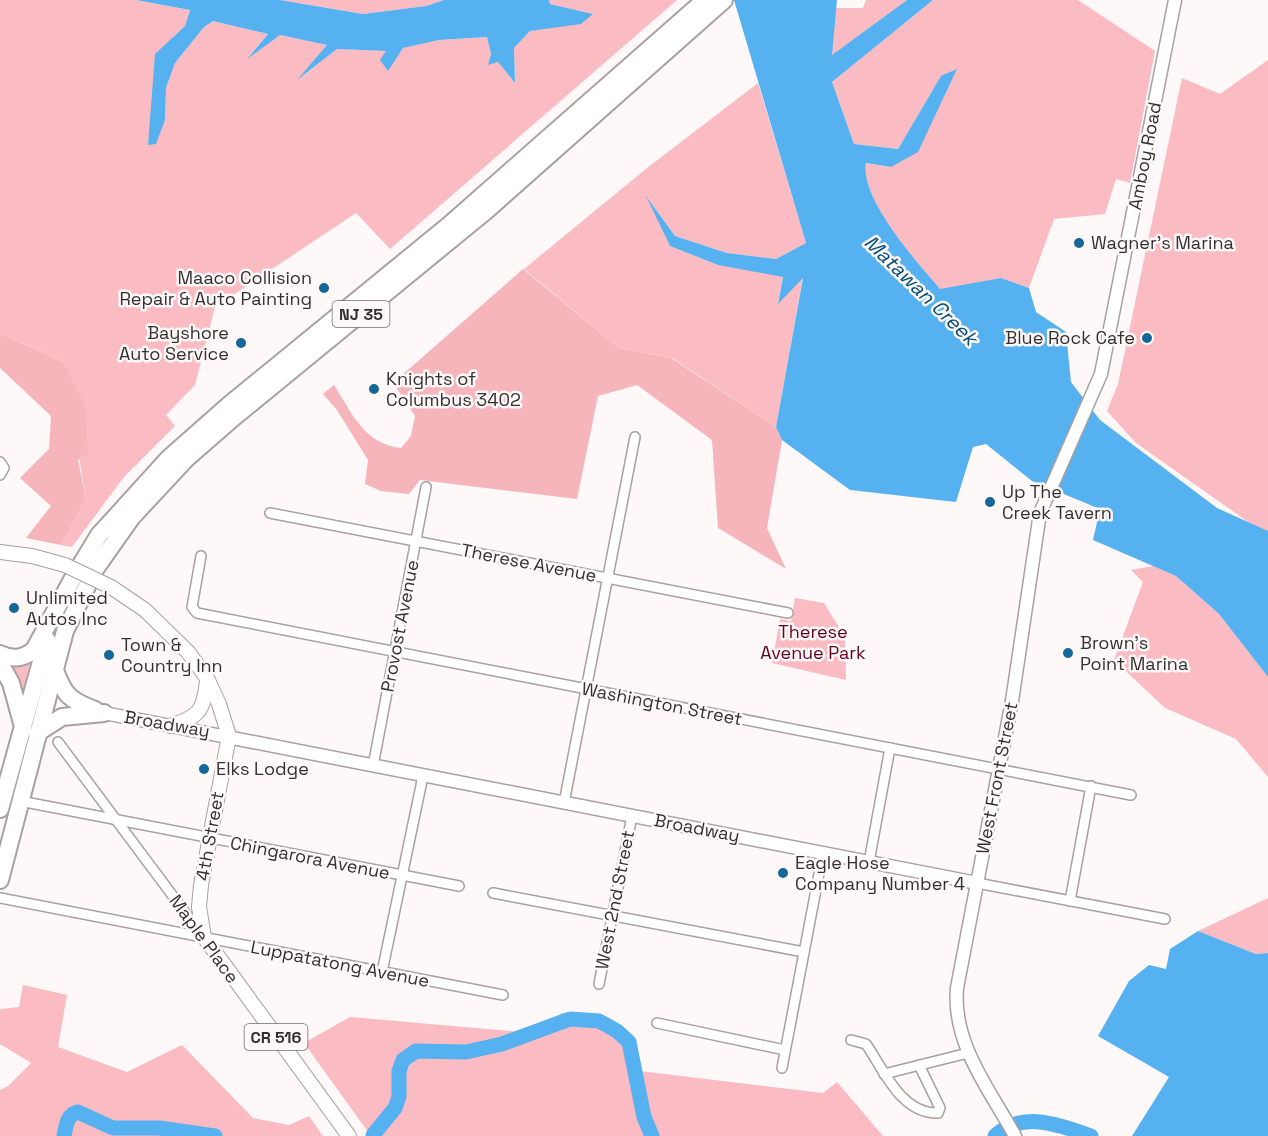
<svg xmlns="http://www.w3.org/2000/svg" width="1268" height="1136" font-family="'Space Grotesk',sans-serif">
<style>
.green{fill:#fabcc2}
.forest{fill:#f5b5bb}
.water{fill:#56b1f0}
.lines{fill:none;stroke-linecap:round;stroke-linejoin:round}
.river{stroke:#56b1f0;stroke-width:15}
.street-casing{stroke:#a8a0a1;stroke-width:12}
.secondary-casing{stroke:#a8a0a1;stroke-width:15}
.primary-casing{stroke:#a8a0a1;stroke-width:16}
.highway-casing{stroke:#a8a0a1;stroke-width:20}
.street{stroke:#fff;stroke-width:9}
.secondary{stroke:#fff;stroke-width:12}
.primary{stroke:#fff;stroke-width:14}
.highway{stroke:#fff;stroke-width:16}
.primary-bridge-casing{stroke:#a8a0a1;stroke-width:16;stroke-linecap:butt}
.primary-bridge{stroke:#fff;stroke-width:14}
.poi-dot{fill:#146798;stroke:#fef8f8;stroke-width:2}
.labels{text-anchor:middle;stroke-width:5;stroke-linejoin:round;paint-order:stroke}
.shield{fill:#fef8f8;stroke:#706c6d;stroke-width:1.5}
.shield-label{font-size:16px;font-weight:bold;fill:#333031}
.street-label{font-size:18px;fill:#333031;stroke:#fef8f8}
.poi-label{font-size:18px;fill:#333031;stroke:#fef8f8;text-anchor:start}
.park-label{font-size:18px;fill:#610120;stroke:#fef8f8}
.water-label{font-size:20px;font-style:italic;fill:#014d76;stroke:#fef8f8}
</style>
<rect width="100%" height="100%" fill="#fef8f8"/>
<g class="green">
<polygon points="0,0 136,0 190,10 185,26 174,36 152,110 148,145 165,120 166,88 175,63 204,27 213,21 268,34 249,56 280,35 328,45 301,77 337,49 387,51 439,40 487,37 491,54 489,64 498,62 515,83 514,48 530,31 593,14 549,4 549,0 677,0 390,249 356,213 215,307 195,385 166,415 175,426 124,477 72,547 61,545 86,499 63,362 0,333"/>
<polygon points="280,0 444,0 426,6 363,14"/>
<polygon points="866,0 907,0 831,56 836,8 863,8"/>
<path d="M 933,0 L 1078,0 L 1155,51 L 1130,183 L 1116,179 L 1105,214 L 1054,219 L 1029,288 L 1001,278 L 940,290 C 917,262 860,199 866,163 L 891,167 L 941,76 L 898,149 L 854,144 L 832,82 Z"/>
<polygon points="1268,60 1268,536 1136,443 1107,411 1118,384 1182,78 1220,94"/>
<polygon points="758,83 806,243 776,259 727,253 675,236 649,200 670,246 718,265 783,276 778,303 803,277 776,427 672,358 619,348 524,269 647,168"/>
<polygon points="1153,566 1176,576 1219,614 1268,677 1268,777 1236,739 1165,708 1114,660 1143,582 1131,570"/>
<polygon points="795,598 824,603 845,637 846,680 772,663 780,619 791,621"/>
<polygon points="5,661 30,662 22,694"/>
<polygon points="1268,898 1268,953 1256,954 1198,931"/>
<polygon points="23,985 67,995 58,1047 127,1072 182,1045 253,1118 289,1125 309,1116 323,1136 0,1136 0,1090 8,1086 31,1063 0,1044 0,1009 19,1007"/>
<polygon points="563,1013 602,1017 630,1037 640,1071 823,1093 837,1082 883,1136 371,1136 304,1043 350,1017 521,1032"/>
</g>
<g class="forest">
<path d="M 523,269 L 619,348 L 671,358 L 776,427 L 782,440 L 767,528 L 786,569 L 718,528 L 712,440 L 637,385 L 598,396 L 577,499 L 420,480 L 409,494 L 381,491 L 365,484 L 368,460 L 337,410 L 323,394 L 334,385 C 352,413 364,444 401,448 L 411,436 L 415,416 L 393,383 Z"/>
<polygon points="0,333 63,362 86,406 88,453 78,460 86,499 61,545 26,538 51,506 20,478 49,449 51,416 0,368"/>
</g>
<g class="water">
<polygon points="136,0 280,0 363,14 426,6 444,0 549,0 550,4 593,14 581,24 530,31 514,48 515,83 498,62 488,65 491,54 487,37 439,40 403,48 388,71 380,60 386,51 337,49 297,80 327,45 280,35 247,59 268,34 213,21 204,27 175,63 166,88 165,120 156,144 148,145 155,54 185,26 190,10"/>
<path d="M 734,0 L 837,0 L 832,55 L 907,0 L 933,0 L 832,82 L 854,144 L 898,149 L 941,76 L 957,69 L 918,152 L 891,167 L 866,163 C 860,199 917,262 940,289 L 1001,278 L 1029,288 L 1036,312 L 1066,332 L 1071,382 L 1100,420 L 1217,508 L 1268,531 L 1268,677 L 1219,614 L 1176,576 L 1093,540 L 1100,509 L 1032,481 L 986,444 L 973,447 L 956,502 L 850,490 L 782,440 L 776,427 L 803,278 L 778,304 L 783,277 L 718,265 L 670,246 L 646,196 L 675,236 L 727,253 L 776,259 L 806,243 Z"/>
<polygon points="1198,931 1256,954 1268,953 1268,1136 1132,1136 1169,1077 1098,1036 1129,981 1149,965 1166,969 1170,949"/>
</g>
<g class="lines">
<g class="river">
<polyline points="373,1135 395,1108 399,1097 399,1071 403,1060 416,1051 466,1052 502,1044 570,1019 599,1021 617,1031 629,1042 644,1117 652,1136"/>
<path d="M 64,1136 C 66,1126 67,1114 78,1112 L 113,1128 L 159,1128 L 215,1136"/>
<path d="M 995,1136 C 1022,1110 1060,1125 1091,1136"/>
</g>
<g class="street-casing">
<g id="street">
<polyline points="0,462 4,468 0,475"/>
<polyline points="270,513 788,613"/>
<polyline points="201,556 192,607 197,613 1131,795"/>
<polyline points="58,742 202,935"/>
<polyline points="373,766 426,487"/>
<polyline points="20,801 459,886"/>
<polyline points="564,803 635,437"/>
<polyline points="869,862 890,748"/>
<polyline points="977,883 1165,919"/>
<polyline points="493,893 804,952"/>
<polyline points="0,898 503,995"/>
<polyline points="1070,901 1091,786"/>
<polyline points="382,972 423,776"/>
<polyline points="599,984 632,816"/>
<polyline points="657,1023 785,1050"/>
<path d="M 851,1040 L 866,1044 C 884,1070 901,1114 938,1113 L 940,1108 L 919,1065"/>
<polyline points="782,1068 823,853"/>
<polyline points="884,1074 968,1053"/>
</g>
</g>
<g class="secondary-casing">
<g id="secondary">
<polyline points="104,713 977,883"/>
<path d="M 1015,1136 C 990,1090 952,1044 957,988 L 1012,701 L 1040,513 L 1101,374 L 1175,0"/>
</g>
</g>
<g class="primary-casing">
<g id="primary">
<polyline points="0,552 32,556 65,565"/>
<polyline points="111,587 145,610 188,652 207,678 219,704 229,736 201,885 199,907 204,937 349,1136"/>
<path d="M 170,726 C 199,717 204,711 207,680"/>
</g>
</g>
<g class="highway-casing">
<g id="highway">
<path d="M 0,654 C 13,660 23,659 34,650 L 73,578 L 99,535 L 169,458 L 229,405 L 448,226 L 705,0"/>
<polyline points="0,663 11,683 22,723"/>
<path d="M 54,668 C 64,694 68,700 95,710"/>
<polyline points="37,733 62,717 104,713"/>
<polyline points="0,809 47,640"/>
<polyline points="0,880 65,631 96,568 132,517 186,459 233,418 487,210 724,0"/>
</g>
</g>
<use href="#street" class="street"/>
<use href="#secondary" class="secondary"/>
<use href="#primary" class="primary"/>
<use href="#highway" class="highway"/>
<g class="primary-bridge-casing">
<polyline id="primary-bridge" points="65,565 111,587"/>
</g>
<use href="#primary-bridge" class="primary-bridge"/>
</g>
<g class="poi-dot">
<circle cx="1079" cy="243" r="6"/>
<circle cx="324" cy="288" r="6"/>
<circle cx="1147" cy="338" r="6"/>
<circle cx="241" cy="343" r="6"/>
<circle cx="374" cy="389" r="6"/>
<circle cx="990" cy="502" r="6"/>
<circle cx="14" cy="608" r="6"/>
<circle cx="1068" cy="653" r="6"/>
<circle cx="109" cy="655" r="6"/>
<circle cx="204" cy="769" r="6"/>
<circle cx="783" cy="873" r="6"/>
</g>
<g class="labels">
<g class="shield">
<rect x="332.5" y="301" width="57" height="26" rx="4.5"/>
<rect x="244.5" y="1024" width="63" height="26" rx="4.5"/>
</g>
<g class="shield-label">
<text x="361" y="320">NJ 35</text>
<text x="276" y="1043">CR 516</text>
</g>
<g class="street-label">
<text transform="translate(1145 156) rotate(-79)" y="6">Amboy Road</text>
<text transform="translate(529 563) rotate(11)" y="6">Therese Avenue</text>
<text transform="translate(400 626) rotate(-79)" y="6">Provost Avenue</text>
<text transform="translate(662 704) rotate(11)" y="6">Washington Street</text>
<text transform="translate(167 724) rotate(10)" y="6">Broadway</text>
<text transform="translate(997 778) rotate(-79)" y="6">West Front Street</text>
<text transform="translate(697 828) rotate(11)" y="6">Broadway</text>
<text transform="translate(210 836) rotate(-80)" y="6">4th Street</text>
<text transform="translate(310 858) rotate(11)" y="6">Chingarora Avenue</text>
<text transform="translate(615 900) rotate(-79)" y="6">West 2nd Street</text>
<text transform="translate(204 939) rotate(54)" y="6">Maple Place</text>
<text transform="translate(340 964) rotate(11)" y="6">Luppatatong Avenue</text>
</g>
<g class="poi-label">
<text x="1091" y="249">Wagner's Marina</text>
<text x="312" y="284" text-anchor="end">Maaco Collision<tspan x="312" dy="21">Repair &amp; Auto Painting</tspan></text>
<text x="229" y="339" text-anchor="end">Bayshore<tspan x="229" dy="21">Auto Service</tspan></text>
<text x="1135" y="344" text-anchor="end">Blue Rock Cafe</text>
<text x="386" y="385">Knights of<tspan x="386" dy="21">Columbus 3402</tspan></text>
<text x="1002" y="498">Up The<tspan x="1002" dy="21">Creek Tavern</tspan></text>
<text x="26" y="604">Unlimited<tspan x="26" dy="21">Autos Inc</tspan></text>
<text x="1080" y="649">Brown's<tspan x="1080" dy="21">Point Marina</tspan></text>
<text x="121" y="651">Town &amp;<tspan x="121" dy="21">Country Inn</tspan></text>
<text x="216" y="775">Elks Lodge</text>
<text x="795" y="869">Eagle Hose<tspan x="795" dy="21">Company Number 4</tspan></text>
</g>
<g class="park-label">
<text x="813" y="638">Therese<tspan x="813" dy="21">Avenue Park</tspan></text>
</g>
<g class="water-label">
<text transform="translate(921 290) rotate(44)" y="7">Matawan Creek</text>
</g>
</g>
</svg>
